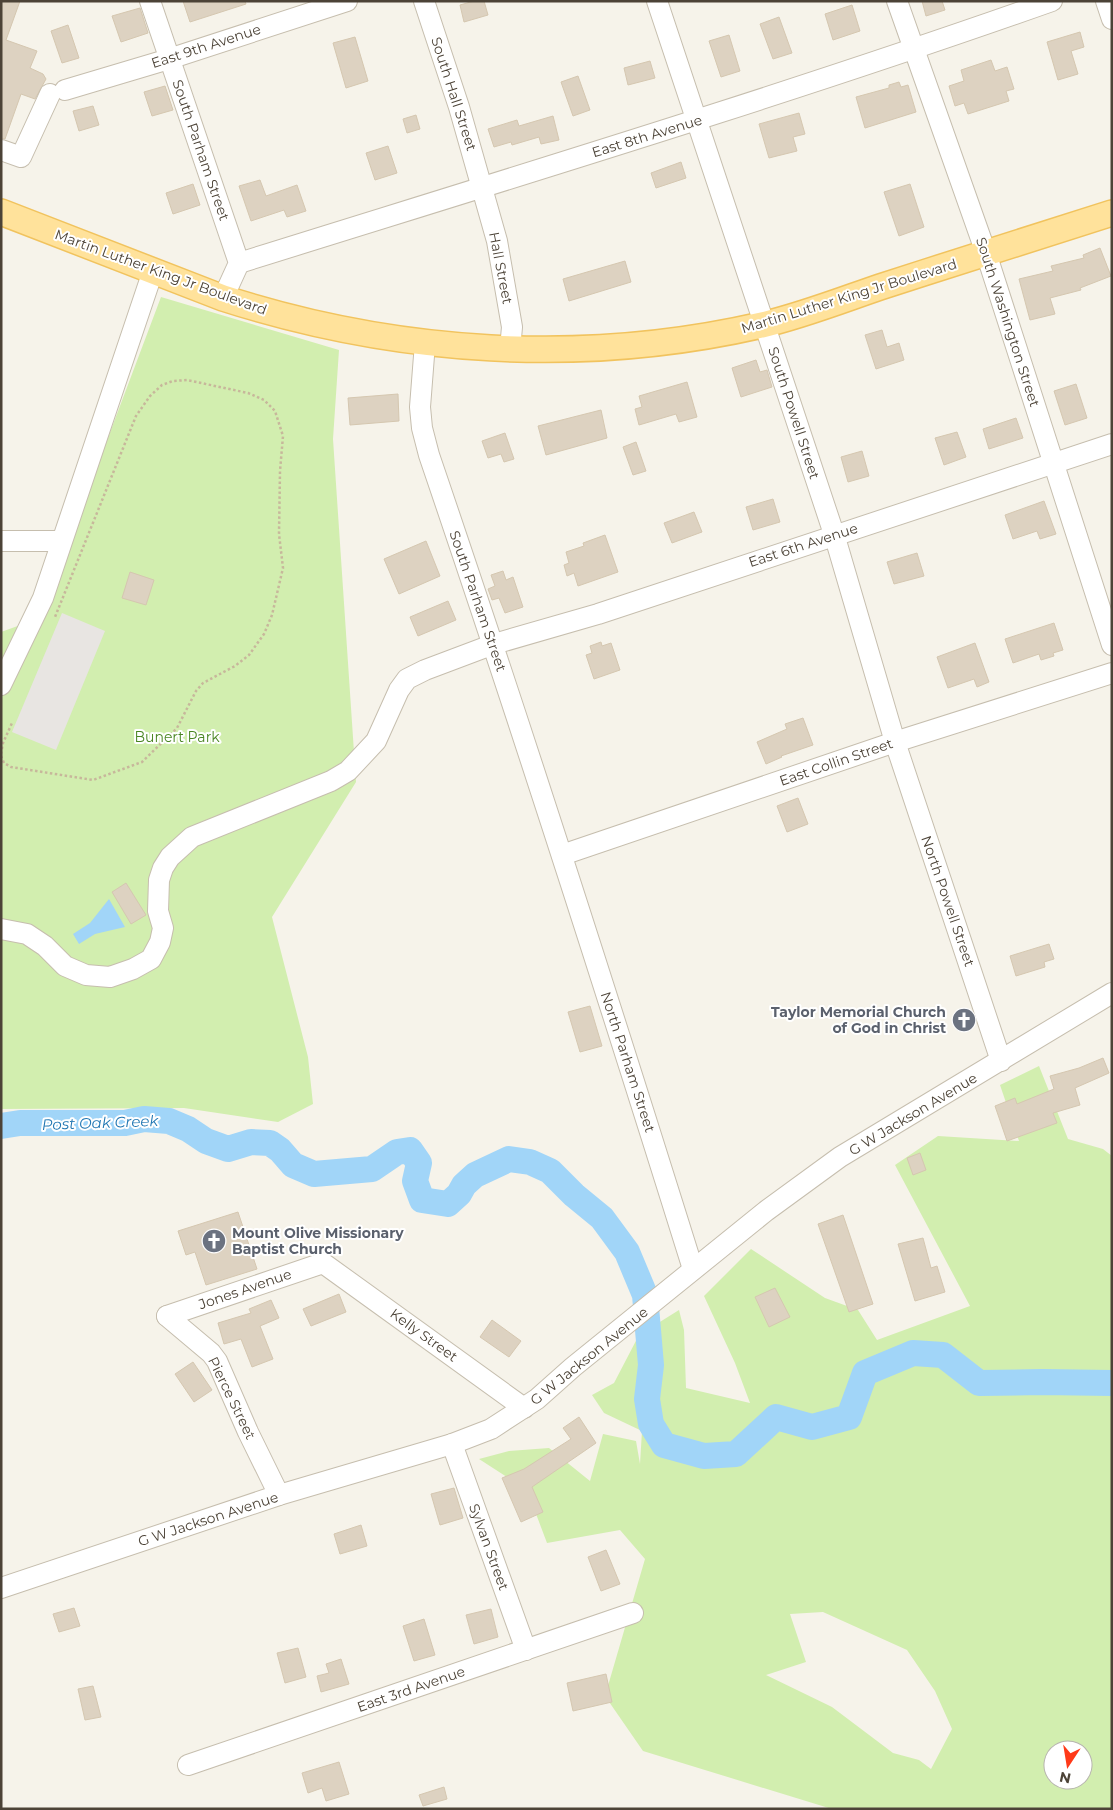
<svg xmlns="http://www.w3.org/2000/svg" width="1113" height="1810" font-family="Montserrat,sans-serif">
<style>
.green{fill:#d2eeaf;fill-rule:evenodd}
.parking{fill:#e8e5e2}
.water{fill:#a1d5f8}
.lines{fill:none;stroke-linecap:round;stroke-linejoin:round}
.river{stroke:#a1d5f8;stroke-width:26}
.building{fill:#ddd2c1;stroke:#d5c7b0}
.minor-casing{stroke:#c6beae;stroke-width:22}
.major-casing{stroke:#f1c35e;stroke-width:28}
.path{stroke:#c7b79b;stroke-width:2.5;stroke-dasharray:2.5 2.5;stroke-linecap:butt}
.minor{stroke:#fff;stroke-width:20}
.major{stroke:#ffe29b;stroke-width:25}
.labels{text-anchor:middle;stroke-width:4;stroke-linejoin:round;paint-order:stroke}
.street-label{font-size:14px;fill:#4c4337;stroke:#fff}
.park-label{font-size:14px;fill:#498522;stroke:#fff}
.worship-label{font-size:14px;font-weight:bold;fill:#5b616d;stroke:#fff;text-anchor:end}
.water-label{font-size:15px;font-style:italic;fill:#2177b3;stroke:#fff}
</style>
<rect width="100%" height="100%" fill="#f6f3ea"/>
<g class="green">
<polygon points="161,297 339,350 333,439 356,782 272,917 308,1057 313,1104 278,1122 184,1108 1,1109 1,632 26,623 68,544"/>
<path d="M 1039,1066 L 1068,1139 L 1103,1149 L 1112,1156 L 1112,1809 L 832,1809 L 643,1751 L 605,1696 L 645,1559 L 620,1530 L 547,1543 L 527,1490 L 479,1459 L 509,1451 L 549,1448 L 590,1481 L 603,1434 L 636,1441 L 640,1464 L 642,1431 L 604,1413 L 592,1395 L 614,1383 L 639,1335 L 679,1310 L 684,1330 L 686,1388 L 750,1403 L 735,1363 L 704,1296 L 751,1249 L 825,1298 L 858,1310 L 877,1340 L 970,1306 L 895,1165 L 938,1136 L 1019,1141 L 1000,1085 ZM 823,1612 L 907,1650 L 935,1691 L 952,1729 L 931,1769 L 919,1760 L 893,1753 L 832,1707 L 766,1675 L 806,1662 L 790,1614 ZM 1053,1750 L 1083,1750 L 1083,1780 L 1053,1780 Z"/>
</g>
<polygon class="parking" points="62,613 105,631 56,750 12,732"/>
<polygon class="water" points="109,899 125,927 95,934 79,944 73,934 90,923"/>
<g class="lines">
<polyline class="river" points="1,1126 20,1123 125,1123 144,1119 169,1121 188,1129 206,1141 228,1149 251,1142 270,1143 280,1150 293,1165 314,1174 372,1169 397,1152 410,1150 419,1163 415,1181 422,1200 448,1204 459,1194 464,1185 475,1175 509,1159 530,1162 550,1171 574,1195 602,1218 627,1252 645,1295 651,1365 647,1399 651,1424 664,1445 704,1456 736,1454 776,1417 812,1427 849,1417 865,1373 913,1353 943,1355 979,1383 1042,1382 1112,1383"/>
</g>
<g class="building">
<polygon points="1,1 20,1 6,40 37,51 30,68 43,74 46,79 35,99 21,94 5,139 1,138"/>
<polygon points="183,1 245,1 246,4 190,22"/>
<polygon points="474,1 484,1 488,15 464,22 460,5"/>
<polygon points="922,1 942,1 945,10 926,16"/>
<polygon points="852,5 860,31 833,40 825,14"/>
<polygon points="140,8 148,33 121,42 112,16"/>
<polygon points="779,17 792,53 773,59 760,24"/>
<polygon points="68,25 79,58 62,63 51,31"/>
<polygon points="1080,32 1084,47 1071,51 1078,74 1058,80 1047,42"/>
<polygon points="729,35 740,71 721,77 709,41"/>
<polygon points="355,37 368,81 346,88 333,43"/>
<polygon points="991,60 995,71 1007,67 1014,89 1006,91 1009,101 968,114 964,103 955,106 949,86 964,81 961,70"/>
<polygon points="650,61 655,78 628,85 624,68"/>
<polygon points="578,76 590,110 573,116 561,82"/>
<polygon points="899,82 901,87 908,85 916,112 865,128 856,97 889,88 889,85"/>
<polygon points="165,86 173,110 152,116 144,92"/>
<polygon points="93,106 99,125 79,131 73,111"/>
<polygon points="799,113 805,134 793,137 797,151 769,158 759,124"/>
<polygon points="416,115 420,129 407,133 403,119"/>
<polygon points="553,116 559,140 541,144 539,137 512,145 511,142 494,147 488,129 517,120 519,126"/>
<polygon points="388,146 397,173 375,180 366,153"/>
<polygon points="681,162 686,178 656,188 651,173"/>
<polygon points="260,180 266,196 297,185 306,211 287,217 284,210 251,221 239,186"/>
<polygon points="193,184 200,205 173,214 166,193"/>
<polygon points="910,184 924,227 899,236 884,192"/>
<polygon points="1100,248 1111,276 1080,288 1081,290 1050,298 1055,314 1030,320 1019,279 1053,271 1051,266 1084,258 1083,255"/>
<polygon points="625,261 631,282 569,301 563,279"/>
<polygon points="882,330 887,347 899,343 904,360 876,369 865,335"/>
<polygon points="756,360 760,372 767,370 772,387 741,397 732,368"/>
<polygon points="687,382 697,417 679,422 676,414 639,425 635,409 642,407 639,396"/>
<polygon points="1076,384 1087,418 1065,425 1054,391"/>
<polygon points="398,394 399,421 350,425 348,398"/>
<polygon points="601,410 607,438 546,455 538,426"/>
<polygon points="1016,418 1023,438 989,449 983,429"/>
<polygon points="957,432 966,457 944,465 935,438"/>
<polygon points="505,433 514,459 504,462 501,454 488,458 482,441"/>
<polygon points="636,442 646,471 633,475 623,447"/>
<polygon points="862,451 869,476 848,482 841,457"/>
<polygon points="773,499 780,522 753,530 746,507"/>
<polygon points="1044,501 1056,534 1040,539 1037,531 1013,539 1005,515"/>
<polygon points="694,512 702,532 672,543 664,523"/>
<polygon points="605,535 618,572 578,586 574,573 567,576 564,565 569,563 566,552 584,546 583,543"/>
<polygon points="426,541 440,576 399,594 384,559"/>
<polygon points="917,553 924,576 894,584 887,562"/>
<polygon points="503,571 506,580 513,577 523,607 505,613 499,598 492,600 488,589 495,586 491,575"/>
<polygon points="130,572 154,580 146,605 122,598"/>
<polygon points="448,601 456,620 418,636 410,617"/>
<polygon points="1054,623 1063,650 1053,653 1054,656 1041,660 1039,654 1013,663 1005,639"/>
<polygon points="601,642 602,646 611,643 620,670 594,679 586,655 592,653 590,646"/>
<polygon points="975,643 989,682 977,687 974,679 948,688 937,657"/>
<polygon points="803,718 813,745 781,756 782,757 766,764 757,742 787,729 785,724"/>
<polygon points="798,798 808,824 787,832 777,806"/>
<polygon points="126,883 146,915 131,924 112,892"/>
<polygon points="1049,944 1054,959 1044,962 1045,967 1016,976 1010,956"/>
<polygon points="590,1006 602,1046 580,1052 568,1012"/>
<polygon points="1103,1058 1109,1073 1075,1088 1080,1105 1053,1113 1057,1123 1007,1141 995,1106 1015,1098 1017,1104 1054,1089 1050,1076 1079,1068"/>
<polygon points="920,1153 926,1170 913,1175 907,1158"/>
<polygon points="238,1212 257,1269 206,1285 195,1252 186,1255 178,1231"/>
<polygon points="843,1215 873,1304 849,1312 818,1224"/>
<polygon points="923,1238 931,1268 937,1266 945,1292 915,1301 898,1244"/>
<polygon points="775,1288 790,1317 769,1327 755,1297"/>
<polygon points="339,1294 346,1312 311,1326 303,1309"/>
<polygon points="271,1300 279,1318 260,1326 273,1359 252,1367 241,1339 224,1344 218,1323 251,1313 249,1309"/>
<polygon points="492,1320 521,1341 509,1357 480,1337"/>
<polygon points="193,1362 212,1390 194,1402 175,1374"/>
<polygon points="579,1417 596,1443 532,1487 543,1512 521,1522 502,1478 524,1469 571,1439 563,1428"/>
<polygon points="454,1488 463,1518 440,1525 431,1494"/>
<polygon points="361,1525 367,1546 340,1554 334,1534"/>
<polygon points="606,1550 620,1584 601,1591 588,1557"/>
<polygon points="74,1608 80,1626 59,1632 53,1614"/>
<polygon points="491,1609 498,1637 474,1644 466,1615"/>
<polygon points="424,1619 435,1655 414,1661 403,1626"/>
<polygon points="298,1648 306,1677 285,1683 277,1653"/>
<polygon points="341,1659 349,1684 321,1692 317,1676 329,1673 326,1664"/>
<polygon points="606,1674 612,1702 573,1711 567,1683"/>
<polygon points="93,1686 101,1717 85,1720 78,1689"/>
<polygon points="339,1762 349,1794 326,1801 322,1788 308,1793 302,1773"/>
<polygon points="444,1787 447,1799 423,1806 419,1795"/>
</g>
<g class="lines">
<g class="minor-casing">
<g id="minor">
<polyline points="150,1 239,263 223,298"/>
<polyline points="424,1 459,107 497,241 512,327 510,349"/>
<polyline points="657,1 834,534 895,742 1001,1061"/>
<polyline points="897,1 986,253 1112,645"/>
<polyline points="1106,1 1112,19"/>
<polyline points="65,90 169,59 347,1"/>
<polyline points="1,150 21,157 50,94"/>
<path d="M 239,263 C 511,178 783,96 1052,1"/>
<path d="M 425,343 L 420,407 L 422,428 L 429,455 C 521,725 608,997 693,1269"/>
<polyline points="1,541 61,541"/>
<polyline points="1,685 43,598 153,271"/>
<polyline points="562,855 895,742 1112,673"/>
<polyline points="1,929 27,934 45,946 65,966 86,975 110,977 133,969 151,959 160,942 163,928 158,911 159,880 163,868 170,857 192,837 331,781 348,771 376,741 399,690 407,679 425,670 494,644 598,614 1112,444"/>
<polyline points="167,1316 323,1263 524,1408"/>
<polyline points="167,1316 211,1353 217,1361 248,1432 279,1495"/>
<polyline points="452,1444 526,1650"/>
<polyline points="1,1588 279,1495 452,1444 491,1429 537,1399 573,1367 766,1211 840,1157 1112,993"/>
<polyline points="188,1765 633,1613"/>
</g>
</g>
<g class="major-casing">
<path id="major" d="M 1,212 L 223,298 C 397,354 583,366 762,325 C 801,316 842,300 880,287 C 957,262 1034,238 1112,213"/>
</g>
<g class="path">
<polyline points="1,754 3,743 12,723"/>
<polyline points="1,756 4,763 11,767 93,780 142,762 177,728 196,691 203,683 235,666 249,655 264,634 272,615 283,568 279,534 280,471 283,436 275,411 264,400 248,393 187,380 173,381 162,385 150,396 136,416 55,617"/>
</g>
<use href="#minor" class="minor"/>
<use href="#major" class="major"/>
</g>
<defs>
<g id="church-disc" transform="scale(1.25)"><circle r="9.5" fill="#6b7280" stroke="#fff"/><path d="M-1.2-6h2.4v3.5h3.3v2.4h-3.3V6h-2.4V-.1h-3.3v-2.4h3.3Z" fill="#fff"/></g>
</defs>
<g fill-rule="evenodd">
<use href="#church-disc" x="964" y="1020"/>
<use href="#church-disc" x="214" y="1241"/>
</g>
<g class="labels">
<g class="street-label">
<text transform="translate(206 46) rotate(-18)" y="5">East 9th Avenue</text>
<text transform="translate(454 94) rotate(72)" y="5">South Hall Street</text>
<text transform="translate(647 136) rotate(-17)" y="5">East 8th Avenue</text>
<text transform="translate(201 150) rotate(71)" y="5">South Parham Street</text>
<text transform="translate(501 268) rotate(79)" y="5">Hall Street</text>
<text transform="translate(161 272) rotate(20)" y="5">Martin Luther King Jr Boulevard</text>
<text transform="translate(849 296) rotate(-17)" y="5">Martin Luther King Jr Boulevard</text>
<text transform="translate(1008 322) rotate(72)" y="5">South Washington Street</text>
<text transform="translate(794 413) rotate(72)" y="5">South Powell Street</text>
<text transform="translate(803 545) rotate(-18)" y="5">East 6th Avenue</text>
<text transform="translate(478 601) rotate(71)" y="5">South Parham Street</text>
<text transform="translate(836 762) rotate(-19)" y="5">East Collin Street</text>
<text transform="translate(948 901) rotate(71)" y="5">North Powell Street</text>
<text transform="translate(628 1062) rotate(72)" y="5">North Parham Street</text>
<text transform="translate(913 1114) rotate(-31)" y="5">G W Jackson Avenue</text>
<text transform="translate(245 1289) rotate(-19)" y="5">Jones Avenue</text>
<text transform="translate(424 1335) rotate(36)" y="5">Kelly Street</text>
<text transform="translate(589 1356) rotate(-39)" y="5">G W Jackson Avenue</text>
<text transform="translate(232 1398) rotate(64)" y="5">Pierce Street</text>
<text transform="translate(208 1519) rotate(-18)" y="5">G W Jackson Avenue</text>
<text transform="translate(489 1547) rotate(70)" y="5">Sylvan Street</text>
<text transform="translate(411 1689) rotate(-19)" y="5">East 3rd Avenue</text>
</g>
<g class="park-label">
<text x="177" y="742">Bunert Park</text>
</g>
<g class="worship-label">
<text x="946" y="1017">Taylor Memorial Church<tspan x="946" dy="16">of God in Christ</tspan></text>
<text x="232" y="1238" text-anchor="start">Mount Olive Missionary<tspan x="232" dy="16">Baptist Church</tspan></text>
</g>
<g class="water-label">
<text transform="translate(100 1123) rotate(-2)" y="5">Post Oak Creek</text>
</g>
</g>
<rect width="1113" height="1810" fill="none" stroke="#4c4337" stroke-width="5"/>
<g transform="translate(1068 1765) rotate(192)"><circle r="24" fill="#ffffff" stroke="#b7b4af"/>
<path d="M0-4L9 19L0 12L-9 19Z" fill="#ff3a19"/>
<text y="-8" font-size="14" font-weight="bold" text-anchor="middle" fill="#4c4337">N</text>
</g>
</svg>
